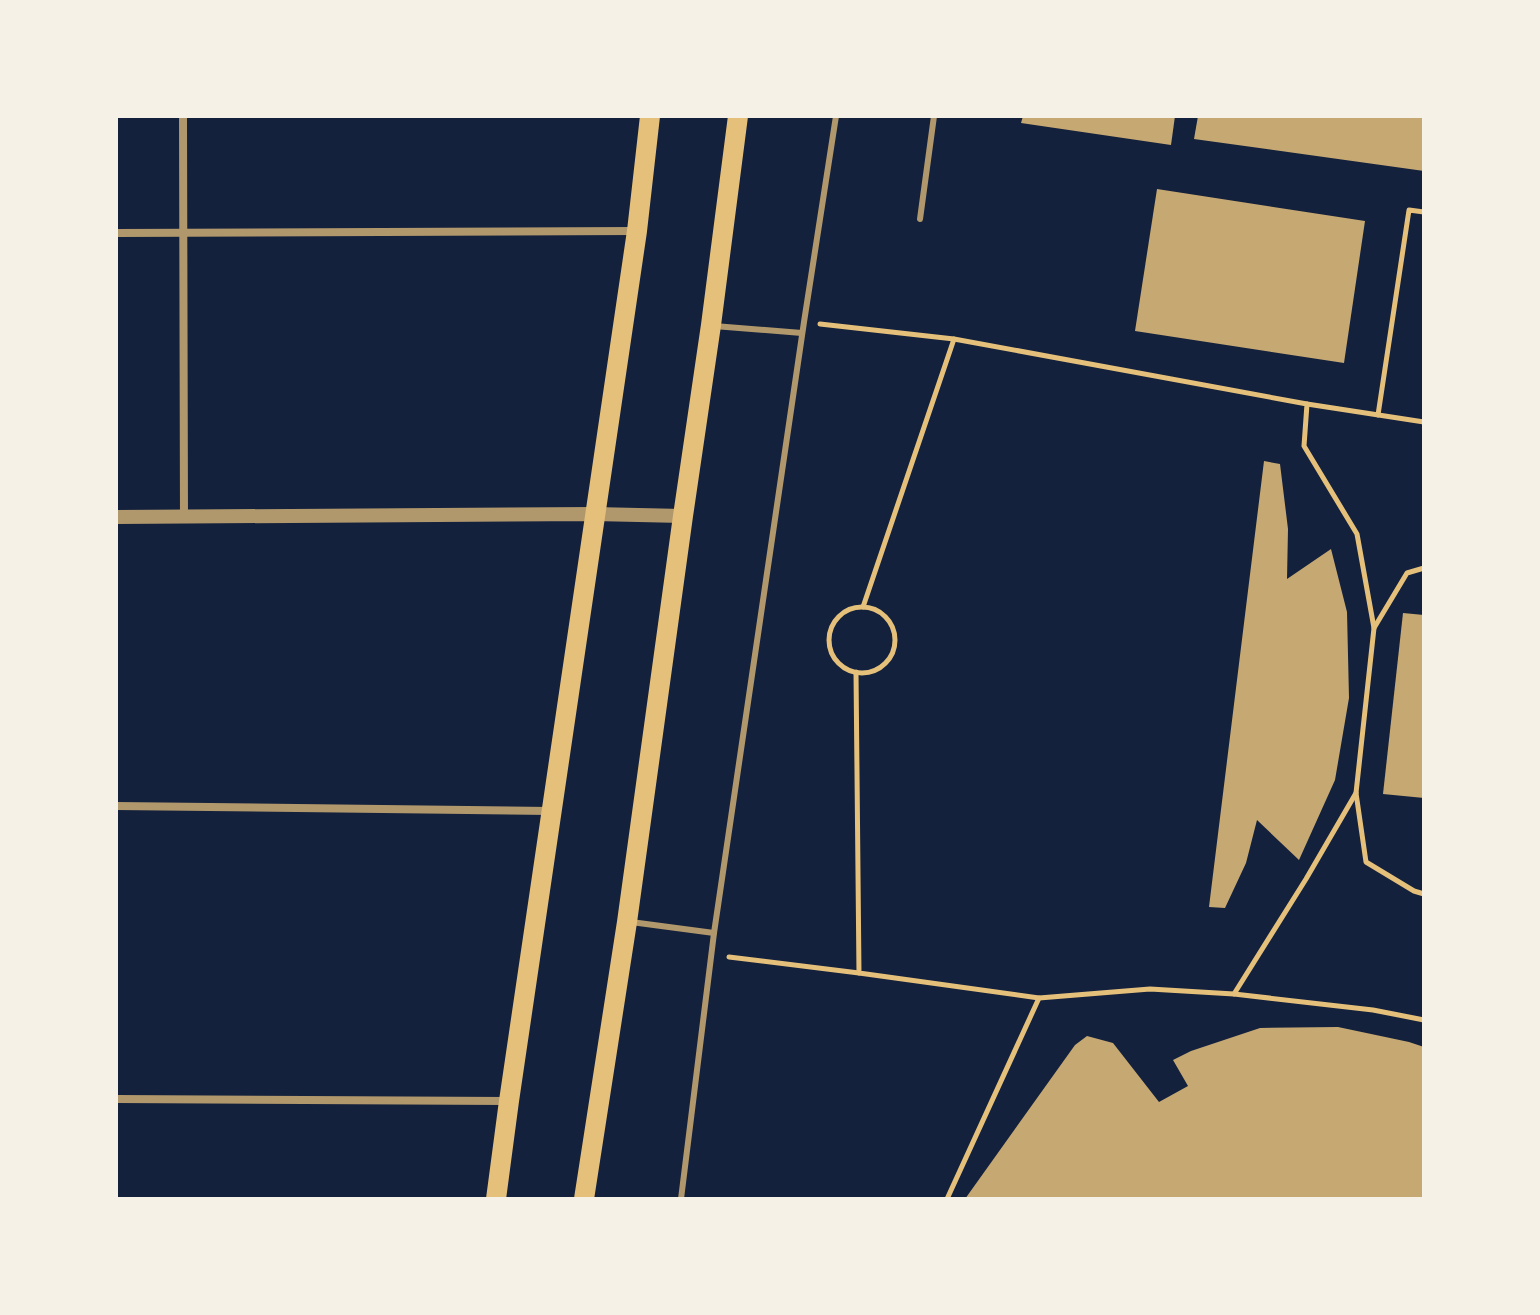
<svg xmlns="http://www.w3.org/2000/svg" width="1540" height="1315" font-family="'Archivo Narrow',sans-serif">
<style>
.building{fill:#c6a872}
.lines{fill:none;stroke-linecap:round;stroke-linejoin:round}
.path{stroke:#e5c07b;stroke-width:5}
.service{stroke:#b1986c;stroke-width:6}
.minor{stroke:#b1986c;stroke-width:8}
.tertiary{stroke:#b1986c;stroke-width:14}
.primary{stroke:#e5c07b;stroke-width:20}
</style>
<rect width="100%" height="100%" fill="#14213d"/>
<g class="building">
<polygon points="1023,116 1175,116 1171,145 1021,123"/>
<polygon points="1198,116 1424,116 1424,171 1194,139"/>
<polygon points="1157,189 1365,221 1344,363 1135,331"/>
<polygon points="1264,461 1280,464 1288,529 1287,579 1331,549 1347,612 1349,698 1335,780 1299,860 1257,820 1246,863 1225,908 1209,907"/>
<polygon points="1403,613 1424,615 1424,798 1383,794"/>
<polygon points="1338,1027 1409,1042 1424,1047 1424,1199 965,1199 1075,1045 1087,1036 1113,1043 1159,1102 1188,1086 1173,1060 1191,1051 1260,1028"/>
</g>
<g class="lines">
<g class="path">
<polyline points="820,324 954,339 1307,404 1304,446 1357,534 1374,628"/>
<polyline points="1307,404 1424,422"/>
<polyline points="1378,415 1409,210 1424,212"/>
<polyline points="1424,568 1407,573 1374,628 1356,793 1366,862 1414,891 1424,894"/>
<polyline points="863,607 954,339"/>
<circle cx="862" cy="640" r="33"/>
<polyline points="856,672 859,973 1039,998 1150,989 1234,994 1306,879 1356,793"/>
<polyline points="729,957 859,973"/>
<polyline points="1234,994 1373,1010 1424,1020"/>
<polyline points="947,1199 1039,998"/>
</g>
<g class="service">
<polyline points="920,219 934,116"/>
<polyline points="714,326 802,333"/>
<polyline points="631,922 714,933"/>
<polyline points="681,1199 714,933 804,322 836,116"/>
</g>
<g class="minor">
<polyline points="183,116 184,517"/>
<polyline points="116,233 635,231"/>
<polyline points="116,806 550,811"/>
<polyline points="116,1099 507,1101"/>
</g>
<polyline class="tertiary" points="116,517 594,514 683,516"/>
<g class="primary">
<polyline points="496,1199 509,1101 637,231 650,116"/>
<polyline points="584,1199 627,922 683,516 711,325 738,116"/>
</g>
</g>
<rect width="1540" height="1315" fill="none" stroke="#f6f1e7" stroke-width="236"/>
</svg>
